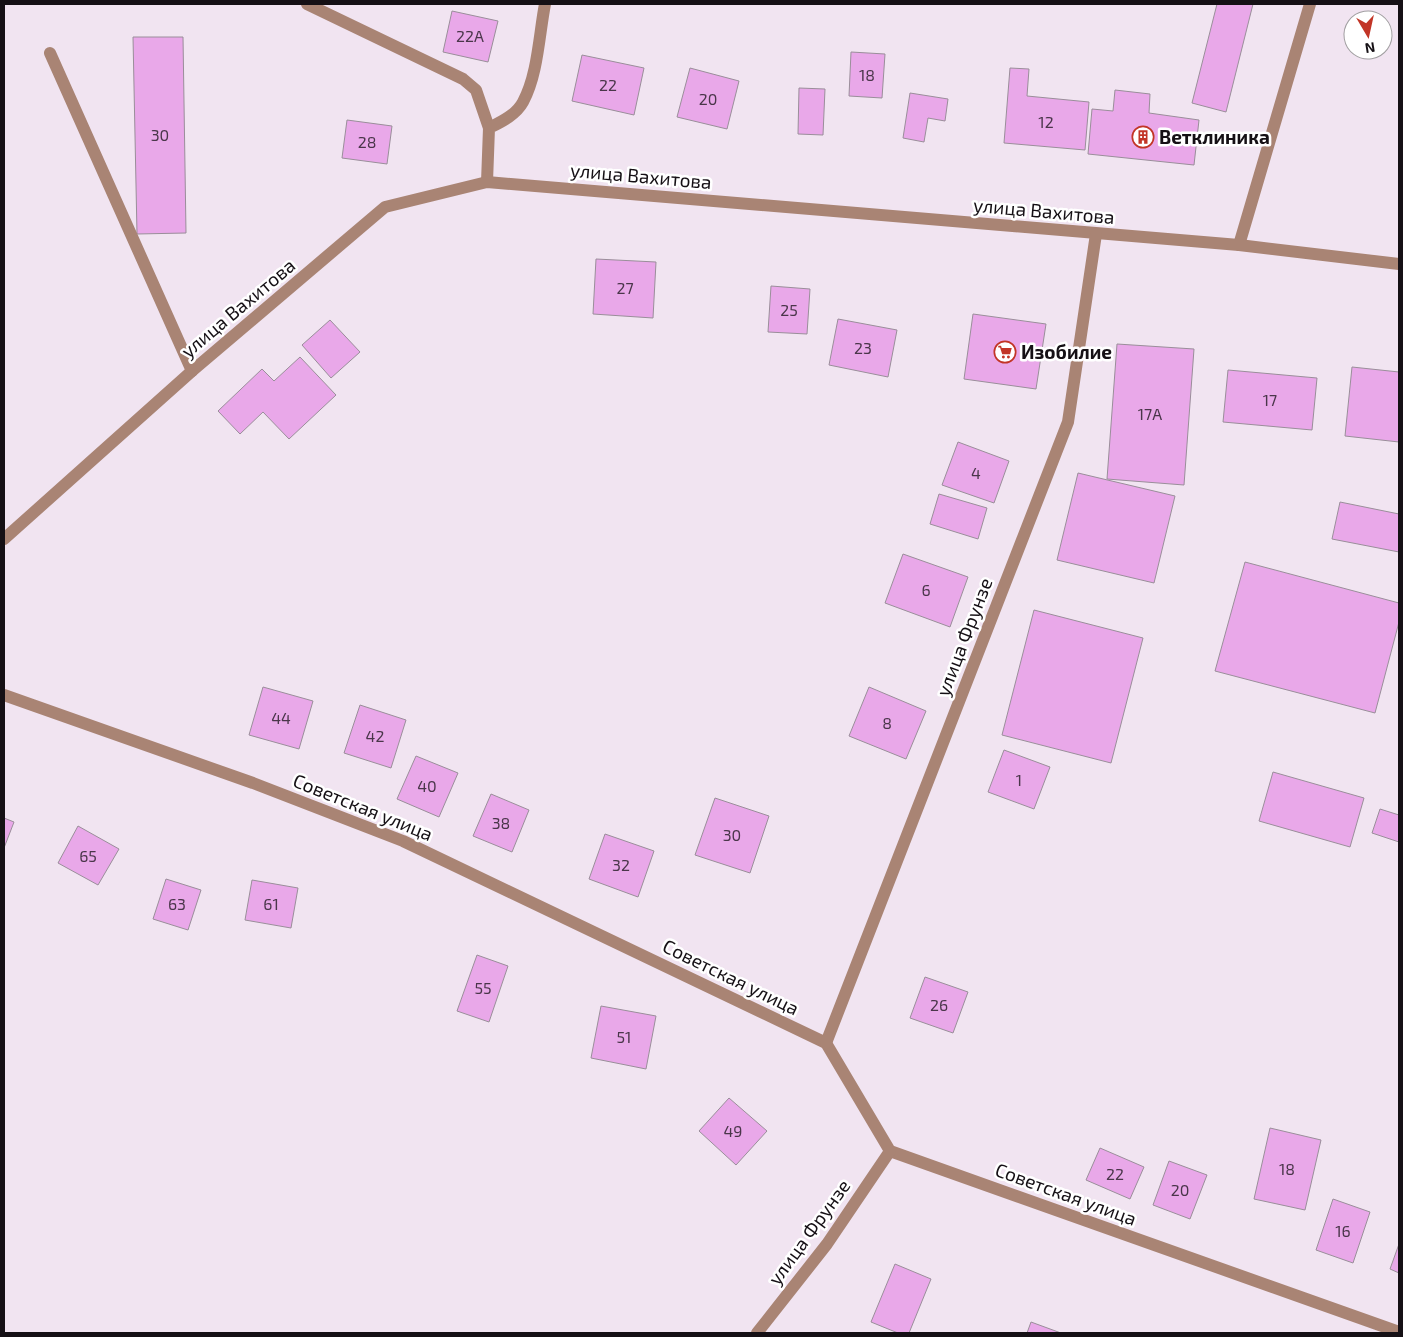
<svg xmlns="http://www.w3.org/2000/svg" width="1403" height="1337" font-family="'Exo 2',sans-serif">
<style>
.building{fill:#e9a8e9;stroke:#9a8e9a}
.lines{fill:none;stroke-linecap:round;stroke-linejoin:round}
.lane{stroke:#a98474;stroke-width:12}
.street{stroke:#a98474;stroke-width:12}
.labels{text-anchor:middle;stroke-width:5;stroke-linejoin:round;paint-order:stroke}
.number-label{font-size:16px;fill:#4a364a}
.poi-label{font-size:19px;font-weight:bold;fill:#151015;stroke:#fff;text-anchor:start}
.street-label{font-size:19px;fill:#151015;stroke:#fff}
</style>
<rect width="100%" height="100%" fill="#f1e4f1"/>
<g class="building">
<polygon points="1217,4 1253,4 1226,112 1192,103"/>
<polygon points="452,11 498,21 488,62 443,52"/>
<polygon points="133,37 183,37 186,233 137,234"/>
<polygon points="851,52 885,54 882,98 849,96"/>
<polygon points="582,55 644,68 634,115 572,101"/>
<polygon points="690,68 739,81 727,129 677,117"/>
<polygon points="1010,68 1029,69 1027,96 1089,102 1085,150 1004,143"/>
<polygon points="799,88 825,89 823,135 798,134"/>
<polygon points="1115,90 1150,94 1149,113 1199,120 1194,165 1088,154 1092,109 1113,111"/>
<polygon points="910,93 948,99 945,121 928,118 924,142 903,138"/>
<polygon points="347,120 392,126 387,164 342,158"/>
<polygon points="596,259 656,262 653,318 593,314"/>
<polygon points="771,286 810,289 807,334 768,332"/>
<polygon points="973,314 1046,324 1036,389 964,379"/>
<polygon points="838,319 897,330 888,377 829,365"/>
<polygon points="330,320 360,352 331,378 302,345"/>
<polygon points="1117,344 1194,349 1184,485 1107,479"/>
<polygon points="300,357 336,395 289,439 263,412 240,434 218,411 262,369 274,381"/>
<polygon points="1352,367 1399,372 1399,442 1345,436"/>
<polygon points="1228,370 1317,378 1312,430 1223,422"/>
<polygon points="958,442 1009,461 994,503 942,485"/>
<polygon points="1078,473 1175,496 1154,583 1057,560"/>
<polygon points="939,494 987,508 978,539 930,524"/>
<polygon points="1340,502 1399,514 1399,552 1332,539"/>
<polygon points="903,554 968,577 950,627 885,603"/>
<polygon points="1245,562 1399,603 1399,622 1375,713 1215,671"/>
<polygon points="1034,610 1143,638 1111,763 1002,735"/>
<polygon points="263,687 313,701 299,749 249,735"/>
<polygon points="869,687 926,711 906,759 849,736"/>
<polygon points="360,705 406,720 391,768 344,753"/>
<polygon points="1004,750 1050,767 1034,809 988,792"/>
<polygon points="416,756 458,773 439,817 397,799"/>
<polygon points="1273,772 1364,798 1350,847 1259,821"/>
<polygon points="491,794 529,810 512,852 473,836"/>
<polygon points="715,798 769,816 750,873 695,855"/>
<polygon points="1380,809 1399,815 1399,842 1372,833"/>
<polygon points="4,818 14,822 4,848"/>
<polygon points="78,826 119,849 98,885 58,863"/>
<polygon points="605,834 654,851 638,897 589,879"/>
<polygon points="166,879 201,890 188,930 153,919"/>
<polygon points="252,880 298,888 291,928 245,920"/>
<polygon points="477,955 508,966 489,1022 457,1011"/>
<polygon points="925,977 968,992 953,1033 910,1018"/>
<polygon points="601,1006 656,1016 646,1069 591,1058"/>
<polygon points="729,1098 767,1131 736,1165 699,1131"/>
<polygon points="1270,1128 1321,1140 1305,1210 1254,1199"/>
<polygon points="1100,1148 1144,1167 1130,1199 1086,1180"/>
<polygon points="1169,1161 1207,1175 1190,1219 1153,1205"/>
<polygon points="1333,1199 1370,1212 1353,1263 1316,1250"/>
<polygon points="1399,1244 1399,1273 1390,1269"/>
<polygon points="895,1264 931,1279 909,1333 898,1333 871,1322"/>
<polygon points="1031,1322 1061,1333 1027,1333"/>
</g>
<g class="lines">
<g class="lane">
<polyline points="307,4 463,79 476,90 489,128"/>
<polyline points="50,53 192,371"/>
<path d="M 487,182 L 489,128 C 501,122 516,115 523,102 C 538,74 539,35 545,4"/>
</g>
<g class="street">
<polyline points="1239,245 1310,4"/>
<polyline points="4,539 192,371 385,207 487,182 1239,245 1399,264"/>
<polyline points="4,695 253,783 403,841 826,1043 890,1151 1399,1332"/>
<polyline points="826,1043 1068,422 1096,234"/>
<polyline points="757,1333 827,1244 890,1151"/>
</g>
</g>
<defs>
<g id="building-ring" transform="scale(1.125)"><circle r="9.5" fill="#fff" stroke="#c23527" stroke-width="1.5"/><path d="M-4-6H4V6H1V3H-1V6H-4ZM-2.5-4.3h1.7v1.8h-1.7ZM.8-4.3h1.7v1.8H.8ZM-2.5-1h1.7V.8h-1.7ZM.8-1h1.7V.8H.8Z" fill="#c23527"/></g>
<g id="supermarket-ring" transform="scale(1.125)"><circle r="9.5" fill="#fff" stroke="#c23527" stroke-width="1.5"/><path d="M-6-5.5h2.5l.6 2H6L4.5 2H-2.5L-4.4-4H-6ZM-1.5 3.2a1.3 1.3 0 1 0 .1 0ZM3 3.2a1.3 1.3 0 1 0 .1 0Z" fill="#c23527"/></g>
</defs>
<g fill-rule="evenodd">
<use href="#building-ring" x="1143" y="137"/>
<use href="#supermarket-ring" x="1005" y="352"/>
</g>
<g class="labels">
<g class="number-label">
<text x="470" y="42">22А</text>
<text x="867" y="81">18</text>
<text x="608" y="91">22</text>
<text x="708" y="105">20</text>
<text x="1046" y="128">12</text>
<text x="160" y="141">30</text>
<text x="367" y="148">28</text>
<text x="625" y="294">27</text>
<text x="789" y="316">25</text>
<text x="863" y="354">23</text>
<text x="1270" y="406">17</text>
<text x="1150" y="420">17А</text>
<text x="976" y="479">4</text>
<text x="926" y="596">6</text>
<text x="281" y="724">44</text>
<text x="887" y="729">8</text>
<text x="375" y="742">42</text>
<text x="1019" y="786">1</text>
<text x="427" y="792">40</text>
<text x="501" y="829">38</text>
<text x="732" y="841">30</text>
<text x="88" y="862">65</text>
<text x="621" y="871">32</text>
<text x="177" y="910">63</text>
<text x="271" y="910">61</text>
<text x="483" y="994">55</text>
<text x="939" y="1011">26</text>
<text x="624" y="1043">51</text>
<text x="733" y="1137">49</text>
<text x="1287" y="1175">18</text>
<text x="1115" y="1180">22</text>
<text x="1180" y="1196">20</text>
<text x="1343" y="1237">16</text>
</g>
<g class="poi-label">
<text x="1159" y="144">Ветклиника</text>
<text x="1021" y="359">Изобилие</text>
</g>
<g class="street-label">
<text transform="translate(641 176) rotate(5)" y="7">улица Вахитова</text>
<text transform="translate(1044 211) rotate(5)" y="7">улица Вахитова</text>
<text transform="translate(238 308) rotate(-40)" y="7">улица Вахитова</text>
<text transform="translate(964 637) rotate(-69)" y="7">улица Фрунзе</text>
<text transform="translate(363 807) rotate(22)" y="7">Советская улица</text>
<text transform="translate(731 977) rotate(26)" y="7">Советская улица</text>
<text transform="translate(1066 1194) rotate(20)" y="7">Советская улица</text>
<text transform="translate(809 1232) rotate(-54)" y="7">улица Фрунзе</text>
</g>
</g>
<rect width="1403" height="1337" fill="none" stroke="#151015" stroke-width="10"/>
<g transform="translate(1368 35) rotate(171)"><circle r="24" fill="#ffffff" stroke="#a19fa1"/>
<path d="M0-4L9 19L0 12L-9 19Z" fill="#c23527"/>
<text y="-8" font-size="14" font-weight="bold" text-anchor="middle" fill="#151015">N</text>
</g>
</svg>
